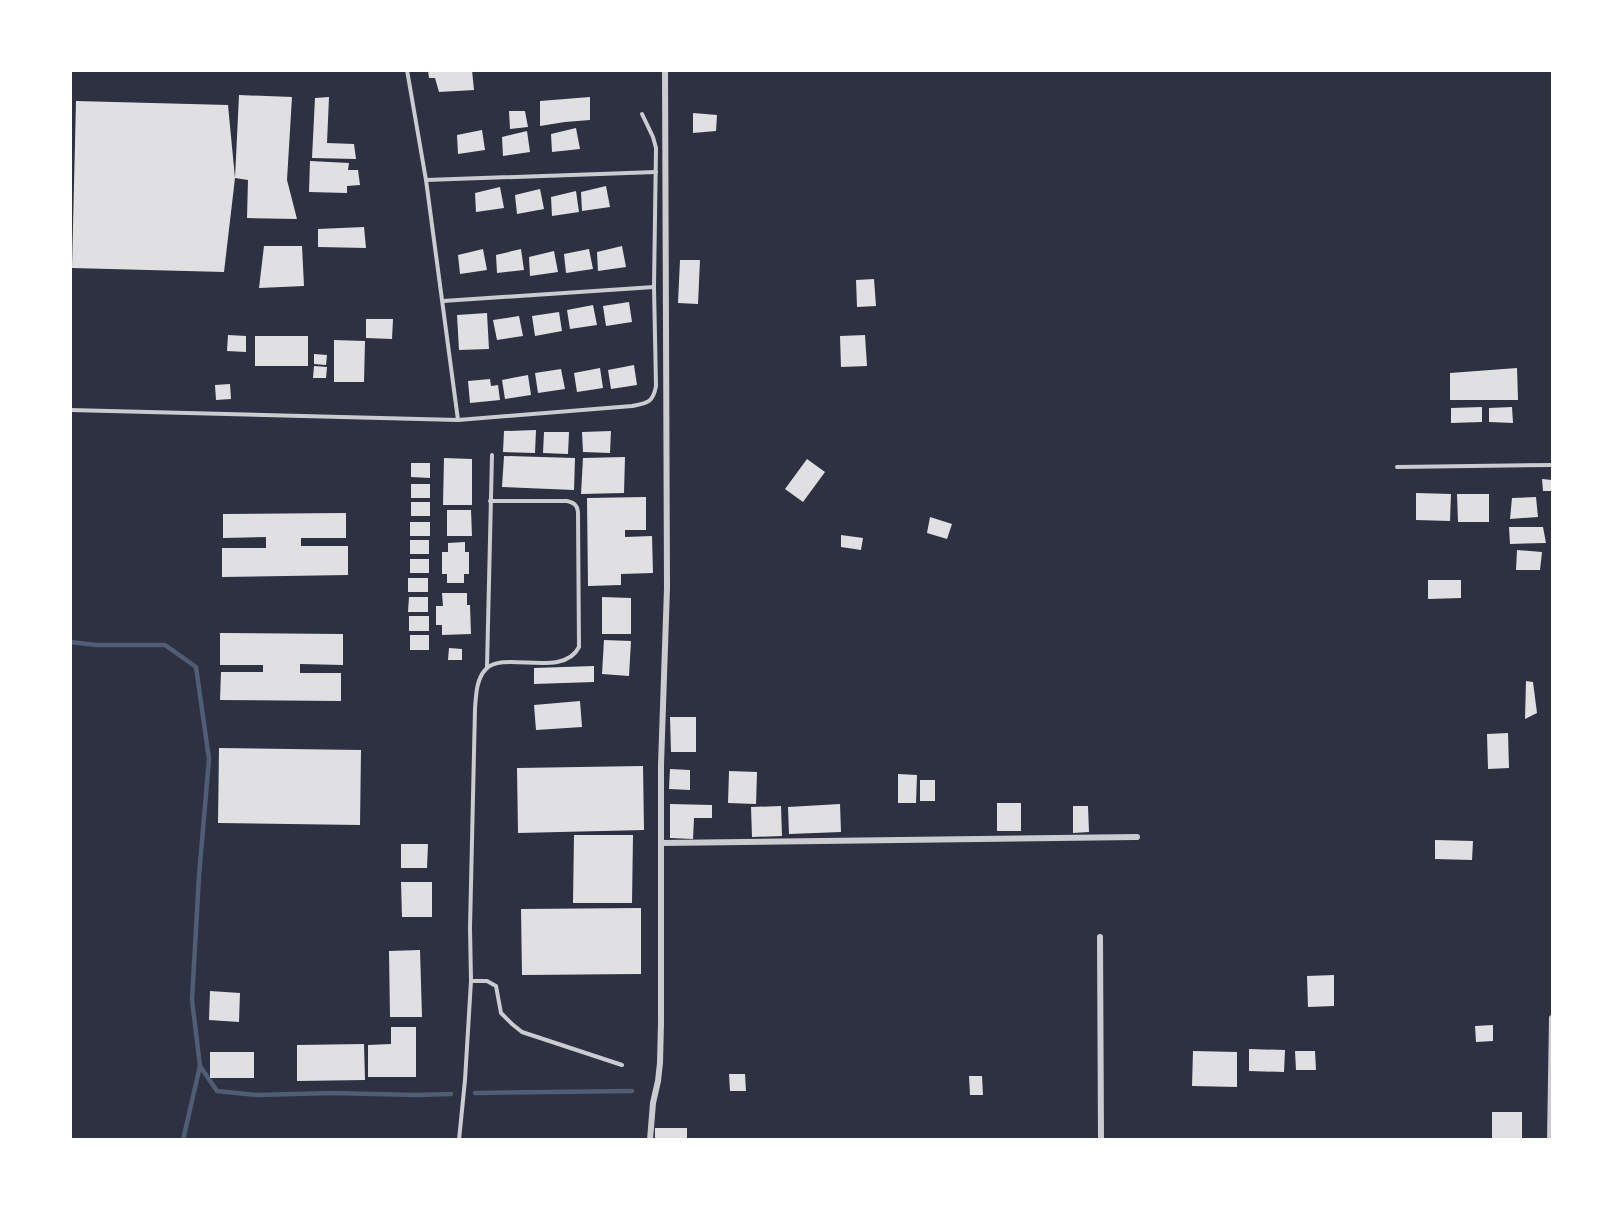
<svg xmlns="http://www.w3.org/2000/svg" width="1623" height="1210" font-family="Poppins,sans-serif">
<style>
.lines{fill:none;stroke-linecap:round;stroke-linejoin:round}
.stream{stroke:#4f5d75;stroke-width:4.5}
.building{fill:#e0e0e3}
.service{stroke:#caccd0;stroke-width:4}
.minor{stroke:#caccd0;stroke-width:6}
</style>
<rect width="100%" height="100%" fill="#2d3142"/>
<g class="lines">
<g class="stream">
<polyline points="70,642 96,645 165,645 196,667 209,759 199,876 192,1000 200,1066 217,1091 257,1095 332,1093 417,1095 451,1094"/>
<polyline points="475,1093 632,1091"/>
<polyline points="183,1140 200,1066"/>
</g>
</g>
<g class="building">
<polygon points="428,70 472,70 474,90 439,92 435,78 429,78"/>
<polygon points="239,95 292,97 287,180 297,219 247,218 248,180 235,178"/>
<polygon points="329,97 327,143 354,144 356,159 312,158 315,98"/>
<polygon points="590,97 590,120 565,122 540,126 540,101"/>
<polygon points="76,101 228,105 235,178 224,272 72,268"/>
<polygon points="509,111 525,111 528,127 510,129"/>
<polygon points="693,113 717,115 716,131 693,133"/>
<polygon points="576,128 580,149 552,152 551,134"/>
<polygon points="482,130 485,150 458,154 457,135"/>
<polygon points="527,131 530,152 503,156 502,137"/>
<polygon points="310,161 349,163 348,170 358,170 360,185 347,186 347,193 309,192"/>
<polygon points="606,186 610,207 582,211 581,192"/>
<polygon points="500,187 504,208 476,212 475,193"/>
<polygon points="540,189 544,209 517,214 515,195"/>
<polygon points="576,191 579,212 552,216 551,197"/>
<polygon points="364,227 366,248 318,247 318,229"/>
<polygon points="264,246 302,246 304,286 259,288"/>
<polygon points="622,246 626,267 598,271 597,252"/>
<polygon points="483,249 487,270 460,274 458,255"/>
<polygon points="521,249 524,270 497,273 496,255"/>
<polygon points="589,249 593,269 566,273 564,254"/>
<polygon points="554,251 558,272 530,276 529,257"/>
<polygon points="680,260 700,260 698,304 678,303"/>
<polygon points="874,279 876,306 857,307 856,280"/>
<polygon points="629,302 632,322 606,326 603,306"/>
<polygon points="593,305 597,325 570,329 567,310"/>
<polygon points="559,312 562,331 535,336 532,316"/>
<polygon points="487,313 489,349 459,350 457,315"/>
<polygon points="519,316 523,336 497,340 493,320"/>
<polygon points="366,319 393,319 392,339 366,338"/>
<polygon points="228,335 246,336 246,352 227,351"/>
<polygon points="865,335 867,366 841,367 840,336"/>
<rect x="255" y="336" width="53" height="30"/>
<polygon points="334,340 365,341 364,382 334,382"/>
<polygon points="314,354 327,355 326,365 314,364"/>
<polygon points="634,365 637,385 611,389 608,370"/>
<polygon points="314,366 327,367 326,378 313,378"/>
<polygon points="600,368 603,388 577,392 574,373"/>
<polygon points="1517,368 1518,400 1450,400 1450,373"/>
<polygon points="561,369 565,389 538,393 535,373"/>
<polygon points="528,375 531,395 505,399 502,380"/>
<polygon points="490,379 491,386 498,385 500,400 470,403 468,381"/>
<polygon points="230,384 231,399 216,400 215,385"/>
<polygon points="1482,407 1482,422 1451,423 1451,408"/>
<polygon points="1512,407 1513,423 1489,422 1489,408"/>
<polygon points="536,430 535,453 503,452 504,431"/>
<polygon points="611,431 610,453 583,452 582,432"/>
<polygon points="544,432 569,432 568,454 543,453"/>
<polygon points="504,456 575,458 574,490 502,487"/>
<polygon points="625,457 624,493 581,494 583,458"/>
<polygon points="444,458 472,459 472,505 443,505"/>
<polygon points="807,459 825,472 803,502 785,489"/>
<polygon points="411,463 430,463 430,478 411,477"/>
<polygon points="1542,479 1552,480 1552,491 1543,491"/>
<rect x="411" y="484" width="19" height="14"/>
<polygon points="1416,493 1451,494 1450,521 1416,520"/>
<polygon points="1457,494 1489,494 1489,522 1458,522"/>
<polygon points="646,497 646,530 625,530 625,537 652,536 653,573 621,574 621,585 588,586 587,498"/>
<polygon points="1536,497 1538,517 1510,519 1512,498"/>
<rect x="411" y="502" width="19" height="14"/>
<polygon points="447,510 471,510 472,536 447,536"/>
<polygon points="346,513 346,538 301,538 301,546 348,546 348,575 222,577 222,548 266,548 266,537 223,538 223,514"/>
<polygon points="930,517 952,524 947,539 927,533"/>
<rect x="410" y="522" width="20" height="14"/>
<polygon points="1509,527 1543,527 1546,543 1510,544"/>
<polygon points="841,535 863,538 861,550 841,547"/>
<rect x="410" y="540" width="19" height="14"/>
<polygon points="465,542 465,552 469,552 469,574 464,574 464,583 447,583 447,574 442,574 442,552 448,552 448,543"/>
<polygon points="1517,550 1542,552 1540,570 1516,570"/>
<rect x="410" y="559" width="19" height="14"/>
<rect x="408" y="578" width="20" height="14"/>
<polygon points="1428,580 1461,580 1461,598 1428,599"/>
<polygon points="442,593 467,593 467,605 470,605 471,634 442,635 442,625 436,625 436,606 443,606"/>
<polygon points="409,597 428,597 428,612 408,612"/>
<polygon points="602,597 631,598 631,634 602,634"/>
<rect x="409" y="616" width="20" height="15"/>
<polygon points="220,633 343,634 343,665 300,664 300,673 341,673 341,701 220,700 221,672 263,672 263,665 220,665"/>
<rect x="410" y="635" width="19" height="15"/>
<polygon points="604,640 631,641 629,676 602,674"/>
<polygon points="449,648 462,649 462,660 448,660"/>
<polygon points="594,666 594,682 534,684 534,668"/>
<polygon points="1526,681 1533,682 1537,713 1525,719"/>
<polygon points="580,701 582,727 536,730 534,705"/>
<polygon points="670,717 696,717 696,752 671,752"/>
<polygon points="1508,733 1509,768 1488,769 1487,734"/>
<polygon points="219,748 361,750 360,825 218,823"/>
<polygon points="643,766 644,830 518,833 517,768"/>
<polygon points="670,769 690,770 690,790 669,789"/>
<polygon points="729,771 757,772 756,804 728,803"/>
<polygon points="898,774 917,775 916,803 898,803"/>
<rect x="920" y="780" width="15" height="21"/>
<rect x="997" y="803" width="24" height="28"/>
<polygon points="670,804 712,805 712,818 694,818 693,839 670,838"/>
<polygon points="840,804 841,832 789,834 788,807"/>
<polygon points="781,806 782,836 752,837 751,807"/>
<polygon points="1073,806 1088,806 1089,832 1073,833"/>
<polygon points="574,835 633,835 632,903 573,903"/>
<polygon points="1435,840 1473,841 1472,860 1435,859"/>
<polygon points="401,844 428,844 427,868 401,868"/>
<polygon points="401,882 432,882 432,917 402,917"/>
<polygon points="641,908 641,974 522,975 521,909"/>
<polygon points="420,950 422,1017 390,1017 389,951"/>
<polygon points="1334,975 1334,1006 1308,1007 1307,976"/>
<polygon points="210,991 240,993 239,1022 209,1020"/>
<polygon points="1493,1025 1493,1041 1476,1042 1475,1026"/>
<polygon points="391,1027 416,1027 416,1077 368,1077 368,1045 391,1044"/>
<polygon points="364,1044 365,1080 297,1081 297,1045"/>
<polygon points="1249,1049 1285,1050 1284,1072 1249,1071"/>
<polygon points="1193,1051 1237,1052 1237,1087 1192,1086"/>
<polygon points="1295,1051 1315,1051 1316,1070 1296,1070"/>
<rect x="210" y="1052" width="44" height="26"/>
<polygon points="729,1074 745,1074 746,1091 730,1091"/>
<polygon points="969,1076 982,1076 983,1095 970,1095"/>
<rect x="1492" y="1112" width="30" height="28"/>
<rect x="655" y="1128" width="32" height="12"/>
</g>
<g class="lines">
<g class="service">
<polyline points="407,70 426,180 458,420"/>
<polyline points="426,180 656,172"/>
<polyline points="443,301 654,287"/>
<path d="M 70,410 L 458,420 L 632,406 C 647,403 653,403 656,386 L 654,287 L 656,148 L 653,137 L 642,114"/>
<polyline points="1397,467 1552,465"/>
<path d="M 490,501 L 567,501 C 575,503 578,506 578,514 L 579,647 C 563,679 504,650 486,669 C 476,679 476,696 475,709 L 470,928 L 471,981 L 487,981 L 496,986 L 501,1013 L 512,1024 L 522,1032 L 622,1065"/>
<polyline points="487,667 492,455"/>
<polyline points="459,1140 465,1080 471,981"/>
</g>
<g class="minor">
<polyline points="662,843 1137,837"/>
<polyline points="1100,937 1101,1140"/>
<polyline points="650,1140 653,1103 658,1081 660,1063 661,1023 661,765 667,588 665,70"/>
<polyline points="1550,1140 1552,1018"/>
</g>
</g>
<rect width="1623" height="1210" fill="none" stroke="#ffffff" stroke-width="144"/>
</svg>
